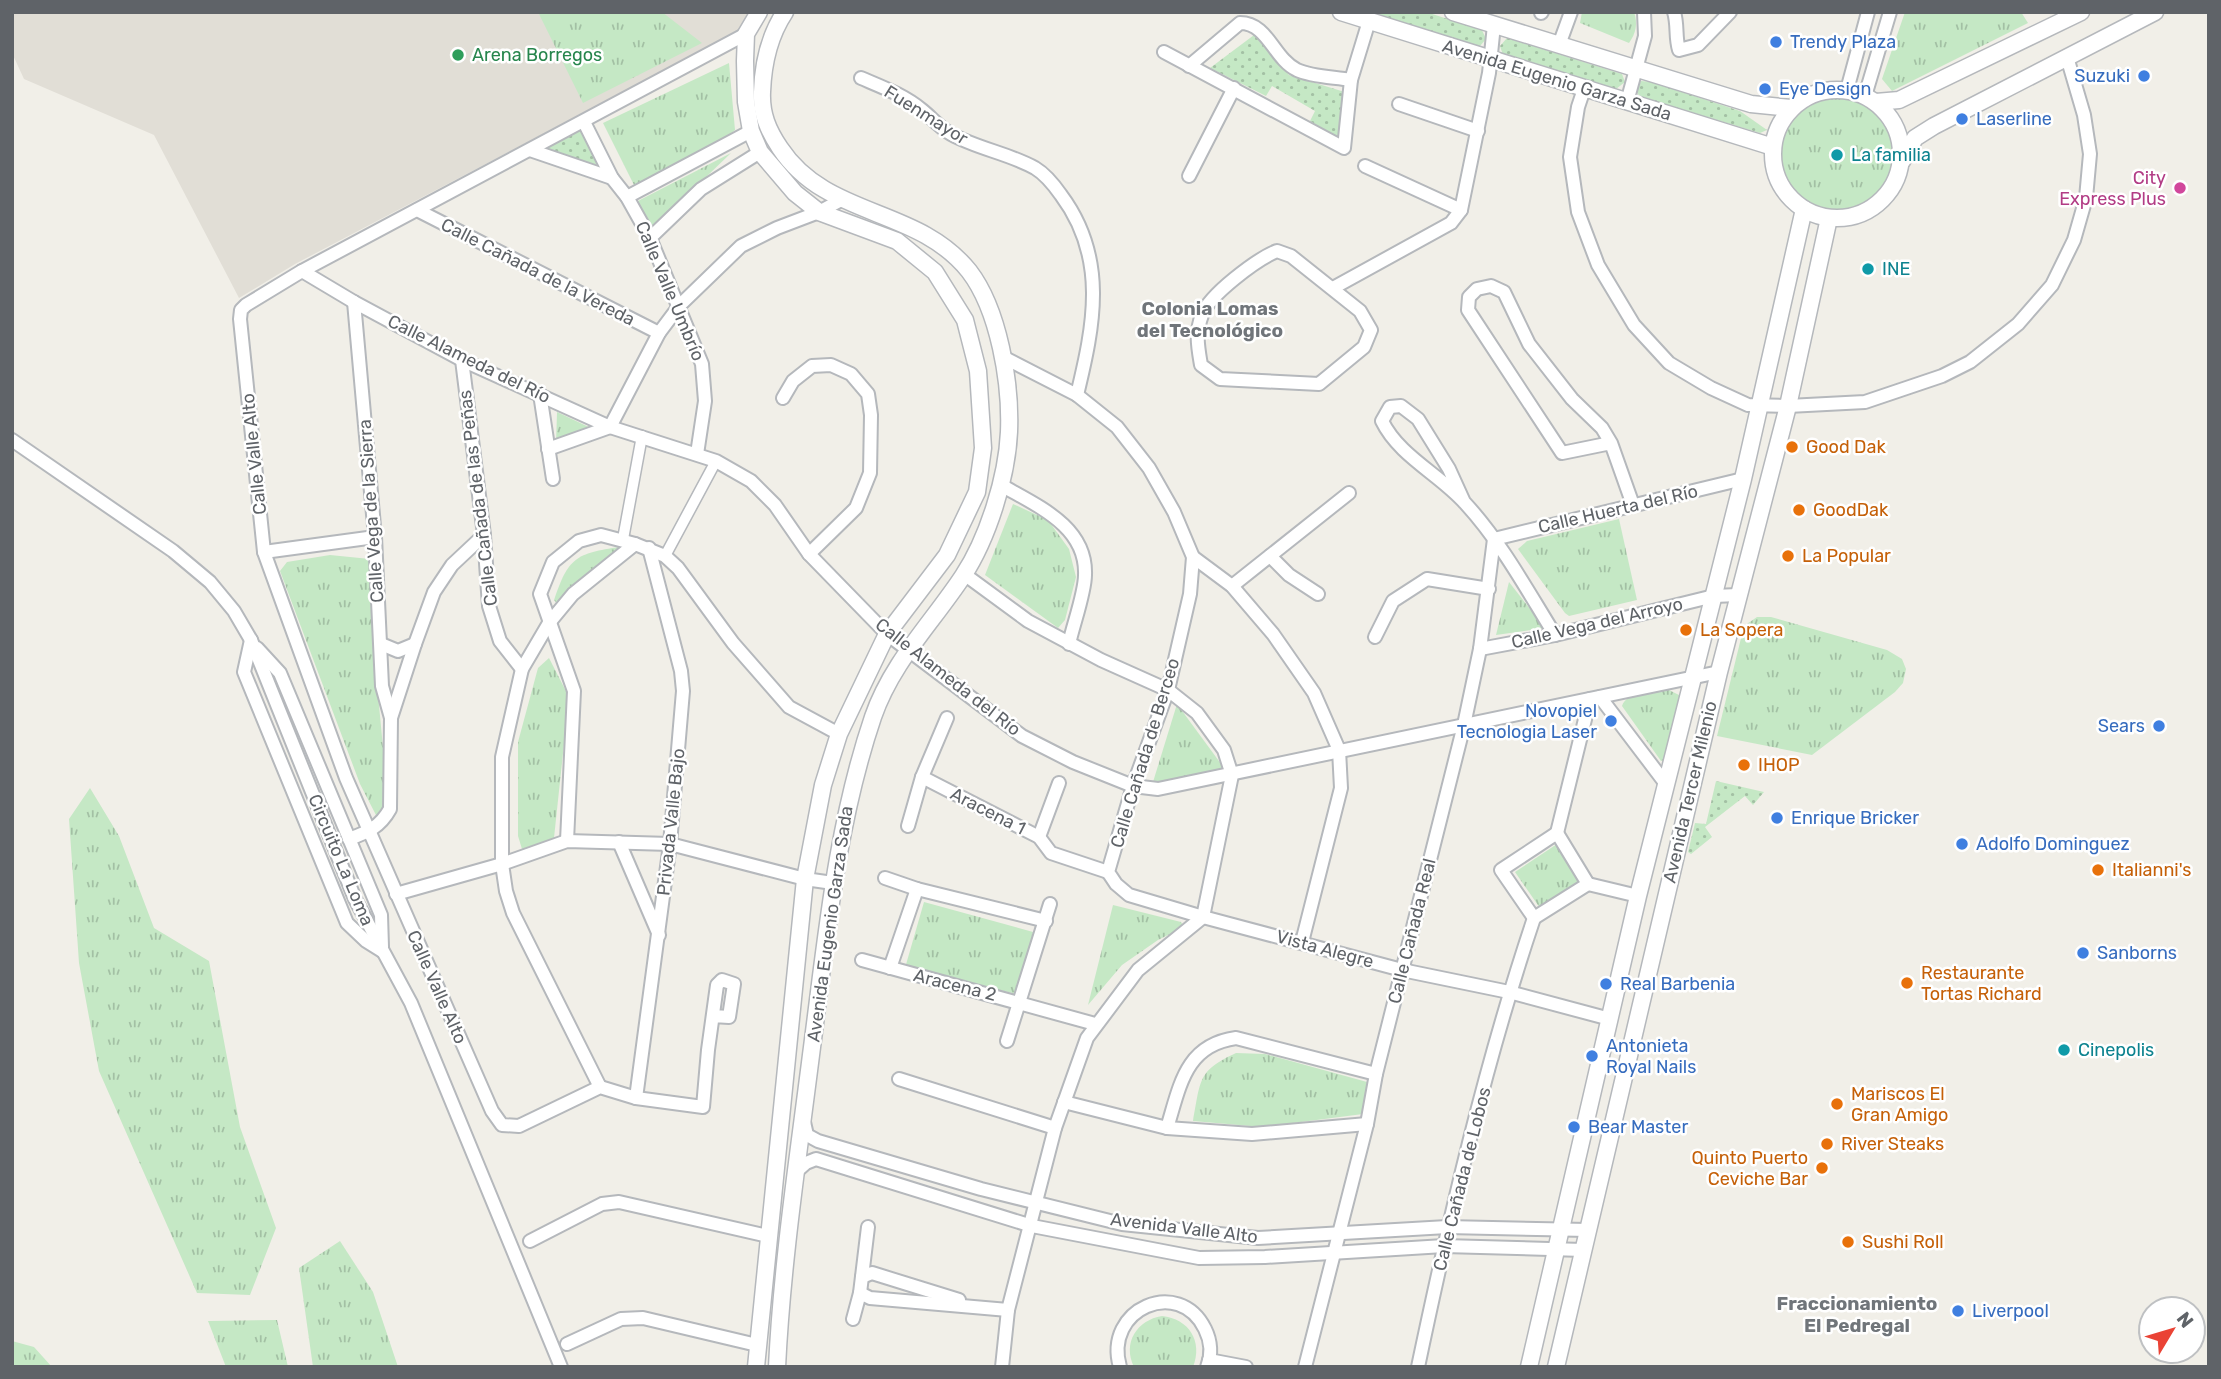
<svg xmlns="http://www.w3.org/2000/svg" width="2221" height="1379" font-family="Rubik,sans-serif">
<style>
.education{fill:#e1ded6}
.grass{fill:url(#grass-tufts)}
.garden{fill:url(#garden-dots)}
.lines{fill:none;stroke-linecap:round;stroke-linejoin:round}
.pedestrian-casing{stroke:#b5b8bc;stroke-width:13}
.minor-casing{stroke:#b5b8bc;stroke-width:16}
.tertiary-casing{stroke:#b5b8bc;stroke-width:19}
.pedestrian{stroke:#fff;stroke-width:10}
.minor{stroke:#fff;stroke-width:12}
.tertiary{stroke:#fff;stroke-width:16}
.shop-dot{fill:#3f7fe0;stroke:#fff;stroke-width:2.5}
.leisure-dot{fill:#2e9e5b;stroke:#fff;stroke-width:2.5}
.culture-dot{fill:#0f9aa8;stroke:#fff;stroke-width:2.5}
.hotel-dot{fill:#d1479c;stroke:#fff;stroke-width:2.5}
.food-dot{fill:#e8710a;stroke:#fff;stroke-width:2.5}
.labels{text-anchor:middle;stroke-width:5;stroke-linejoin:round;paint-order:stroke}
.shop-label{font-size:18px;fill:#366cbe;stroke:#fff;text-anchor:start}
.leisure-label{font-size:18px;fill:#27864d;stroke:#fff;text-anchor:start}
.street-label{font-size:18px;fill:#5f6368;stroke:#fff}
.culture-label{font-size:18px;fill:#0d838f;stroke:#fff;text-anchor:start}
.hotel-label{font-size:18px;fill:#b23c85;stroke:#fff;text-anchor:end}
.food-label{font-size:18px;fill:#c56008;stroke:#fff;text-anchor:start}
.neighbourhood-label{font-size:19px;font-weight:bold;fill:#70757a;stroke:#fff}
</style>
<defs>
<pattern id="grass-tufts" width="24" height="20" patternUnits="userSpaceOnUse" patternTransform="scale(1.75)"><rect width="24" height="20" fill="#c5e8c5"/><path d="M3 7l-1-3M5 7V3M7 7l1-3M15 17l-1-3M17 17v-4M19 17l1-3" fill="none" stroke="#a3c0a4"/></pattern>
<pattern id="garden-dots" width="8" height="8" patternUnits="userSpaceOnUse" patternTransform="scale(1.75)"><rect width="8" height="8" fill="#c5e8c5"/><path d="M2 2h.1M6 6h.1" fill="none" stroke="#a3c0a4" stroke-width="1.8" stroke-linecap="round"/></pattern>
</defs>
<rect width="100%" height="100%" fill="#f1efe8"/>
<polygon class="education" points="12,12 754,12 741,30 295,264 239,298 154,135 24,79 12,53"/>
<g class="grass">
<polygon points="538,12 662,12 702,43 583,103"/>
<path d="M 1582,12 L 1634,12 C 1638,24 1636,33 1629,43 L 1580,23 Z"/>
<polygon points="1905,12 2021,12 2028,23 1892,91 1882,79"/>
<polygon points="729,63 735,130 717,145 634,185 603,123"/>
<circle cx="1838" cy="154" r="60"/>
<polygon points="731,153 650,231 636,202"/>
<polygon points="557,412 593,429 556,444"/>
<polygon points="1013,504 1048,520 1069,549 1076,577 1065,620 1058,628 985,575"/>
<polygon points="1619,519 1637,600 1569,616 1565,613 1518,549 1527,541"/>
<path d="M 620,547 L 558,605 L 554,600 C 568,558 576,553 620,547 Z"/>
<polygon points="330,555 370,559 372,572 377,684 387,790 386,812 377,817 360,784 280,571 287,562"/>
<polygon points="1509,582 1545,628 1496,635"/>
<polygon points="1757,617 1771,617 1887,650 1902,659 1906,669 1903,683 1895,692 1812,755 1717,736 1744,626"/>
<polygon points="549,658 569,697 554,838 522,849 518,836 518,742 538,668"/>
<path d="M 1669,690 L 1679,695 L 1679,699 L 1665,760 L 1661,761 L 1622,706 C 1627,691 1655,692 1669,690 Z"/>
<polygon points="1177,704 1227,772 1158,786 1153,782"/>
<polygon points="90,788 119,836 154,928 209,961 240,1127 276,1228 250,1295 197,1293 99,1071 79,963 69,819"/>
<polygon points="1557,844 1583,884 1542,911 1515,872"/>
<polygon points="924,902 1033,932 1021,995 905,968"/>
<polygon points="1113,905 1181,922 1184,927 1158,940 1122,965 1088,1005"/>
<path d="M 1236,1053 L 1265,1054 L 1367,1082 L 1363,1114 L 1262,1127 L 1193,1121 C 1201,1080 1197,1071 1236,1053 Z"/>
<polygon points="340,1241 373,1292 398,1367 313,1367 299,1268"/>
<path d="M 1162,1316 C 1189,1319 1203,1341 1193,1367 L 1134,1367 C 1122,1343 1137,1320 1162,1316 Z"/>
<polygon points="277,1320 288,1367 226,1367 208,1321"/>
<polygon points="12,1341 34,1347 52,1367 12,1367"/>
</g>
<g class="garden">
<polygon points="1370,12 1426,12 1482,30 1486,39 1480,46 1475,45"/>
<polygon points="1254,35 1289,75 1348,93 1339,139 1310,121 1315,111 1272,86 1266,96 1210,68"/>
<polygon points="1507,38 1622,74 1625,82 1616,89 1503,55 1500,46"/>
<polygon points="1641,81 1652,82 1740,111 1767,130 1760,133 1640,97 1636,91"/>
<polygon points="581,130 601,166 542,149"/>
<polygon points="1716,781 1764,792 1753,805 1745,796 1705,827 1712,837 1691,854 1688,852 1695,823 1706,824"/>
</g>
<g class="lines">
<g class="pedestrian-casing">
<g id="pedestrian">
<polyline points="623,539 642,436"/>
<polyline points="665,556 716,461"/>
</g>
</g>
<g class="minor-casing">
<g id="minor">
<path d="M 1674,12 C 1678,25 1675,37 1679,50 L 1698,45 L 1730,12"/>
<polyline points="1541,13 1542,12"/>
<polyline points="1559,45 1571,12"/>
<polyline points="1164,52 1344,148 1351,80 1369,21"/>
<path d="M 1189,66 L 1240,23 C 1268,23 1273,58 1297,70 C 1312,77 1334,77 1351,80"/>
<path d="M 861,78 C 882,87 904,95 922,110 C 932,118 940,128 951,134 C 978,149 1008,153 1035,168 C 1045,174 1054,185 1061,195 C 1108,258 1094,325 1077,395"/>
<polyline points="1584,89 1578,107 1570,157 1578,212 1598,265 1634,325 1669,363 1711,388 1748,405 1788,406 1865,402 1942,376 1970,362 2018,324 2052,285 2074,240 2086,198 2090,154 2084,115 2067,57"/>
<polyline points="1847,90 1868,12"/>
<polyline points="1865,96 1890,12"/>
<polyline points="1627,102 1645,36 1644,12"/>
<polyline points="1399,104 1478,131"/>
<polyline points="584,122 612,178 627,197 650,238 702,364 705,401 697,454"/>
<polyline points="530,150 612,178"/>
<polyline points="1365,166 1461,210"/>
<polyline points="1189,176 1234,88"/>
<polyline points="627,197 751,131"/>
<polyline points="417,210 659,333"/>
<polyline points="650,238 701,189 760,152"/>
<path d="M 1277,251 L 1291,256 L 1360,311 L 1371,330 L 1364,347 L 1319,384 L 1220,379 L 1201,365 C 1198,347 1195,333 1202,315 C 1209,295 1257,259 1277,251 Z"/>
<polyline points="302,271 354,302 462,360 610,427 716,461 751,481 775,505 809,554 887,634 1022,736 1073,762 1133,786 1158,789 1719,672"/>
<polyline points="1333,288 1451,223 1461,210 1489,73 1494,25"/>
<polyline points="354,302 375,537 382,686 391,718"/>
<polyline points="1005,358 1077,395 1117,427 1149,468 1174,512 1193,557 1190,594 1168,690 1133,786 1108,872 1116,884 1129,895 1203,917 1402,970 1509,992 1610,1019"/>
<polyline points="462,360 484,535 489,606 500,641 522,669"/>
<polyline points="540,394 553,479"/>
<polyline points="783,398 793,381 812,366 831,365 851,374 868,394 871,415 870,473 856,508 809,554"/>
<polyline points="12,440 173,551 210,582 234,611 251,640 355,899 411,1003 561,1367"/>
<polyline points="1611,443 1562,453 1468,310 1469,297 1477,289 1491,286 1504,292 1529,344 1572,399 1602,428 1611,443 1633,505"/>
<polyline points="548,449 610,427 659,333 680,305 741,246 777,228 819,212 841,200"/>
<path d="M 1001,485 C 1037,506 1087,526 1085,575 C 1085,593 1073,625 1069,644"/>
<path d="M 1464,502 L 1449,469 L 1418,419 L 1401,406 L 1390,407 L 1382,421 C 1399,456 1439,474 1465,503 C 1501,542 1527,590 1555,635"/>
<polyline points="1494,539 1743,479"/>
<polyline points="264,552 375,537"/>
<polyline points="1270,556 1289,575 1318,594"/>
<polyline points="1193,557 1232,586 1273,634 1314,693 1339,750 1341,788 1302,942"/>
<polyline points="964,574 1028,621 1101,660 1168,690 1197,713 1224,750 1232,775 1203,917"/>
<polyline points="1232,586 1349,493"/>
<polyline points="1375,637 1393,601 1427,579 1489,589"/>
<polyline points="251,640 244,672 347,923 366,941 382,951"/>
<polyline points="381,644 398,651 415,644"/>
<polyline points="257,648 280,673 381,915 382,947"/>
<polyline points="1480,649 1555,635 1714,596 1738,595"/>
<polyline points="1600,697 1666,784"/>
<polyline points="922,777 1039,837 1051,853 1108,872"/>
<polyline points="908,826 922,777 947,718"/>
<polygon points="1557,833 1588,884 1534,918 1501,870"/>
<polyline points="1557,833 1590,699"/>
<polyline points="1039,837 1059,783"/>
<path d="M 349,839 C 368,832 380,827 390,809 L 391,718 L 415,644 L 434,592 L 452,565 L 484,535"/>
<polyline points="567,841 574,691 540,594 553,562 579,541 601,535 635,544"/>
<polyline points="619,842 659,935"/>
<polyline points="885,878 917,889 1046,921"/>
<polyline points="1588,884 1638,896"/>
<polyline points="396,894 502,864 567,841 670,844 805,879 833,883"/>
<polyline points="862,960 1095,1024"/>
<polyline points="890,968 917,889"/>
<polyline points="713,1016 729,1017 734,984 722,980 717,985 708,1050 703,1107 636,1098 600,1087 519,1126 502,1125 492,1111 346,778 264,552 240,319 241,310 246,305 302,271 746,34"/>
<polyline points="1007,1041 1050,904"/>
<polyline points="899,1079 1055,1128"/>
<polyline points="600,1087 513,913 506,891 502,864 502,757 522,669 549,623 573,594 635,544 665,556 678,568 733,643 789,707 839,734"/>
<polyline points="636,1098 670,844 683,691 681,671 649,548"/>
<polyline points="1064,1102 1167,1128 1252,1134 1367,1124"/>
<polyline points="804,1122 807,1135 818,1141 981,1189 1122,1224 1258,1238 1447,1227 1588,1230"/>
<path d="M 1167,1128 C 1180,1086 1185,1045 1236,1038 L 1376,1074"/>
<polyline points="797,1171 806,1163 816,1159 1032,1226 1199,1258 1265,1257 1444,1246 1583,1250"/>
<polyline points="530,1241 602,1204 619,1202 768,1236"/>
<polyline points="862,1277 872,1273 959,1300"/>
<polyline points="860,1293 870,1298 1008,1310"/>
<polyline points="853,1319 860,1293 868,1227"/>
<polyline points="567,1344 621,1319 643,1318 757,1345"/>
<polyline points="1209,1360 1246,1367"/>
<polyline points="1002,1367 1008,1310 1055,1128 1087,1038 1138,970 1203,917"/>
<path d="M 1120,1367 C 1103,1309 1179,1276 1205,1329 C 1211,1341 1212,1355 1207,1367"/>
<polyline points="1305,1367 1367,1124 1376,1074 1464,725 1480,649 1494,539"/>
<path d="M 1418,1367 C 1450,1215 1485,1064 1534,918"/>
</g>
</g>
<g class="tertiary-casing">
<g id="tertiary">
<polyline points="1341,12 1773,147"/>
<polyline points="1453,12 1751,104 1791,108"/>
<circle cx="1837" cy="154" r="64"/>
<polyline points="1876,102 1899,100 2081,12"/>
<polyline points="1902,161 1915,138 1934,126 2155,12"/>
<polyline points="756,1367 805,879 823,785 839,734 887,634 947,555 977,492 983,448 978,371 965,320 935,272 897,241 819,212 795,193 760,152 751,131 746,102 745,61 746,34 759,12"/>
<path d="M 777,1367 C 782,1263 798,1158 811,1055 C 826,941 836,826 873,717 C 892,662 932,623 963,576 C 988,538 1007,477 1009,432 C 1011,383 999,310 969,271 C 917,206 827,219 780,148 C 768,130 761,114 762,92 C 763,64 769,36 785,12"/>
<polyline points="1529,1367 1638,896 1743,479 1804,209"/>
<polyline points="1556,1367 1719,672 1788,406 1829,218"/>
</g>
</g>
<use href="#pedestrian" class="pedestrian"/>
<use href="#minor" class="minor"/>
<use href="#tertiary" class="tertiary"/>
</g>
<g class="shop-dot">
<circle cx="1776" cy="42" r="7"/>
<circle cx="2144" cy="76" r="7"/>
<circle cx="1765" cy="89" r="7"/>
<circle cx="1962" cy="119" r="7"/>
<circle cx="1611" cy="721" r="7"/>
<circle cx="2159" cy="726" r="7"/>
<circle cx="1777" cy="818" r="7"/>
<circle cx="1962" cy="844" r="7"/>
<circle cx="2083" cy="953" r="7"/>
<circle cx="1606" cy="984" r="7"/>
<circle cx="1592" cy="1056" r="7"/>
<circle cx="1574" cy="1127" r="7"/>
<circle cx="1958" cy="1311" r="7"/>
</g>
<circle class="leisure-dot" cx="458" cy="55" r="7"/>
<g class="culture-dot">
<circle cx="1837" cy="155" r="7"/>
<circle cx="1868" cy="269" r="7"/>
<circle cx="2064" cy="1050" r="7"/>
</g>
<circle class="hotel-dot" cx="2180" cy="188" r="7"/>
<g class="food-dot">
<circle cx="1792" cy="447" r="7"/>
<circle cx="1799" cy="510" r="7"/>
<circle cx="1788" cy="556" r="7"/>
<circle cx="1686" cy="630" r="7"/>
<circle cx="1744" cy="765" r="7"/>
<circle cx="2098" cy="870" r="7"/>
<circle cx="1907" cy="983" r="7"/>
<circle cx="1837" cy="1104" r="7"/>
<circle cx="1827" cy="1144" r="7"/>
<circle cx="1822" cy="1168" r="7"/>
<circle cx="1848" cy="1242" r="7"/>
</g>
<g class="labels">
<g class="shop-label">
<text x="1790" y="48">Trendy Plaza</text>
<text x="2130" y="82" text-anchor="end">Suzuki</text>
<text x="1779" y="95">Eye Design</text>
<text x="1976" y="125">Laserline</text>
<text x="1597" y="717" text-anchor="end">Novopiel<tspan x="1597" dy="21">Tecnologia Laser</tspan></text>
<text x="2145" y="732" text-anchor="end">Sears</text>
<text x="1791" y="824">Enrique Bricker</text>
<text x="1976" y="850">Adolfo Dominguez</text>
<text x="2097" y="959">Sanborns</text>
<text x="1620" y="990">Real Barbenia</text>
<text x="1606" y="1052">Antonieta<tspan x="1606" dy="21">Royal Nails</tspan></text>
<text x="1588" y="1133">Bear Master</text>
<text x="1972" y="1317">Liverpool</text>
</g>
<g class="leisure-label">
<text x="472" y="61">Arena Borregos</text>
</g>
<g class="street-label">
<text transform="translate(1557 80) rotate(17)" y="6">Avenida Eugenio Garza Sada</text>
<text transform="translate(926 115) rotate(32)" y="6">Fuenmayor</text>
<text transform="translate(538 272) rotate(27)" y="6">Calle Cañada de la Vereda</text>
<text transform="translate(670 291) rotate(67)" y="6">Calle Valle Umbrío</text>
<text transform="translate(469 359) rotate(26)" y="6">Calle Alameda del Río</text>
<text transform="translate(254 454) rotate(-96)" y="6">Calle Valle Alto</text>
<text transform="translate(478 498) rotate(-97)" y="6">Calle Cañada de las Peñas</text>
<text transform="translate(1618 509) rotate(-13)" y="6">Calle Huerta del Río</text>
<text transform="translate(371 511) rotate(-94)" y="6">Calle Vega de la Sierra</text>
<text transform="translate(1597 623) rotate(-13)" y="6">Calle Vega del Arroyo</text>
<text transform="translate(948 677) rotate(38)" y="6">Calle Alameda del Río</text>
<text transform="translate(1145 753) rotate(-73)" y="6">Calle Cañada de Berceo</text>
<text transform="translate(1690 792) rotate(-77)" y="6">Avenida Tercer Milenio</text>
<text transform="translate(988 811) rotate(27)" y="6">Aracena 1</text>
<text transform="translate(671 822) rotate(-84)" y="6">Privada Valle Bajo</text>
<text transform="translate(341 860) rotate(67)" y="6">Circuito La Loma</text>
<text transform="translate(830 924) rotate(-82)" y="6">Avenida Eugenio Garza Sada</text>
<text transform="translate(1412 931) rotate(-76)" y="6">Calle Cañada Real</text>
<text transform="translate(1325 949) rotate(15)" y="6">Vista Alegre</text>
<text transform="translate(955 985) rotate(14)" y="6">Aracena 2</text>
<text transform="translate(437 987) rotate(66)" y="6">Calle Valle Alto</text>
<text transform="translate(1462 1179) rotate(-76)" y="6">Calle Cañada de Lobos</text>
<text transform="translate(1184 1228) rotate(7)" y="6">Avenida Valle Alto</text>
</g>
<g class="culture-label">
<text x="1851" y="161">La familia</text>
<text x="1882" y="275">INE</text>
<text x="2078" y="1056">Cinepolis</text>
</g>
<g class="hotel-label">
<text x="2166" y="184">City<tspan x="2166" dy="21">Express Plus</tspan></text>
</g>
<g class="food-label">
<text x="1806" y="453">Good Dak</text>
<text x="1813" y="516">GoodDak</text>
<text x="1802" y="562">La Popular</text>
<text x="1700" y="636">La Sopera</text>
<text x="1758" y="771">IHOP</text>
<text x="2112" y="876">Italianni's</text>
<text x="1921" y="979">Restaurante<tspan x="1921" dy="21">Tortas Richard</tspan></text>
<text x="1851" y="1100">Mariscos El<tspan x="1851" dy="21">Gran Amigo</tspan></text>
<text x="1841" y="1150">River Steaks</text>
<text x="1808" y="1164" text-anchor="end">Quinto Puerto<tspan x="1808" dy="21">Ceviche Bar</tspan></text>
<text x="1862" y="1248">Sushi Roll</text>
</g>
<g class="neighbourhood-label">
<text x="1210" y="315">Colonia Lomas<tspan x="1210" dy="22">del Tecnológico</tspan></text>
<text x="1857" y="1310">Fraccionamiento<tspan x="1857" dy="22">El Pedregal</tspan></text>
</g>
</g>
<rect width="2221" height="1379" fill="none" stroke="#5f6368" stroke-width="28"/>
<g transform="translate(2172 1330) rotate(52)"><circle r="33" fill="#ffffff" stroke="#bfc1c3" stroke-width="2"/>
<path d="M0-5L12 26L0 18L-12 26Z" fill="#ea4335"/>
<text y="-10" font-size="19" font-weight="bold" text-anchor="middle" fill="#5f6368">N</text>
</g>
</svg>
